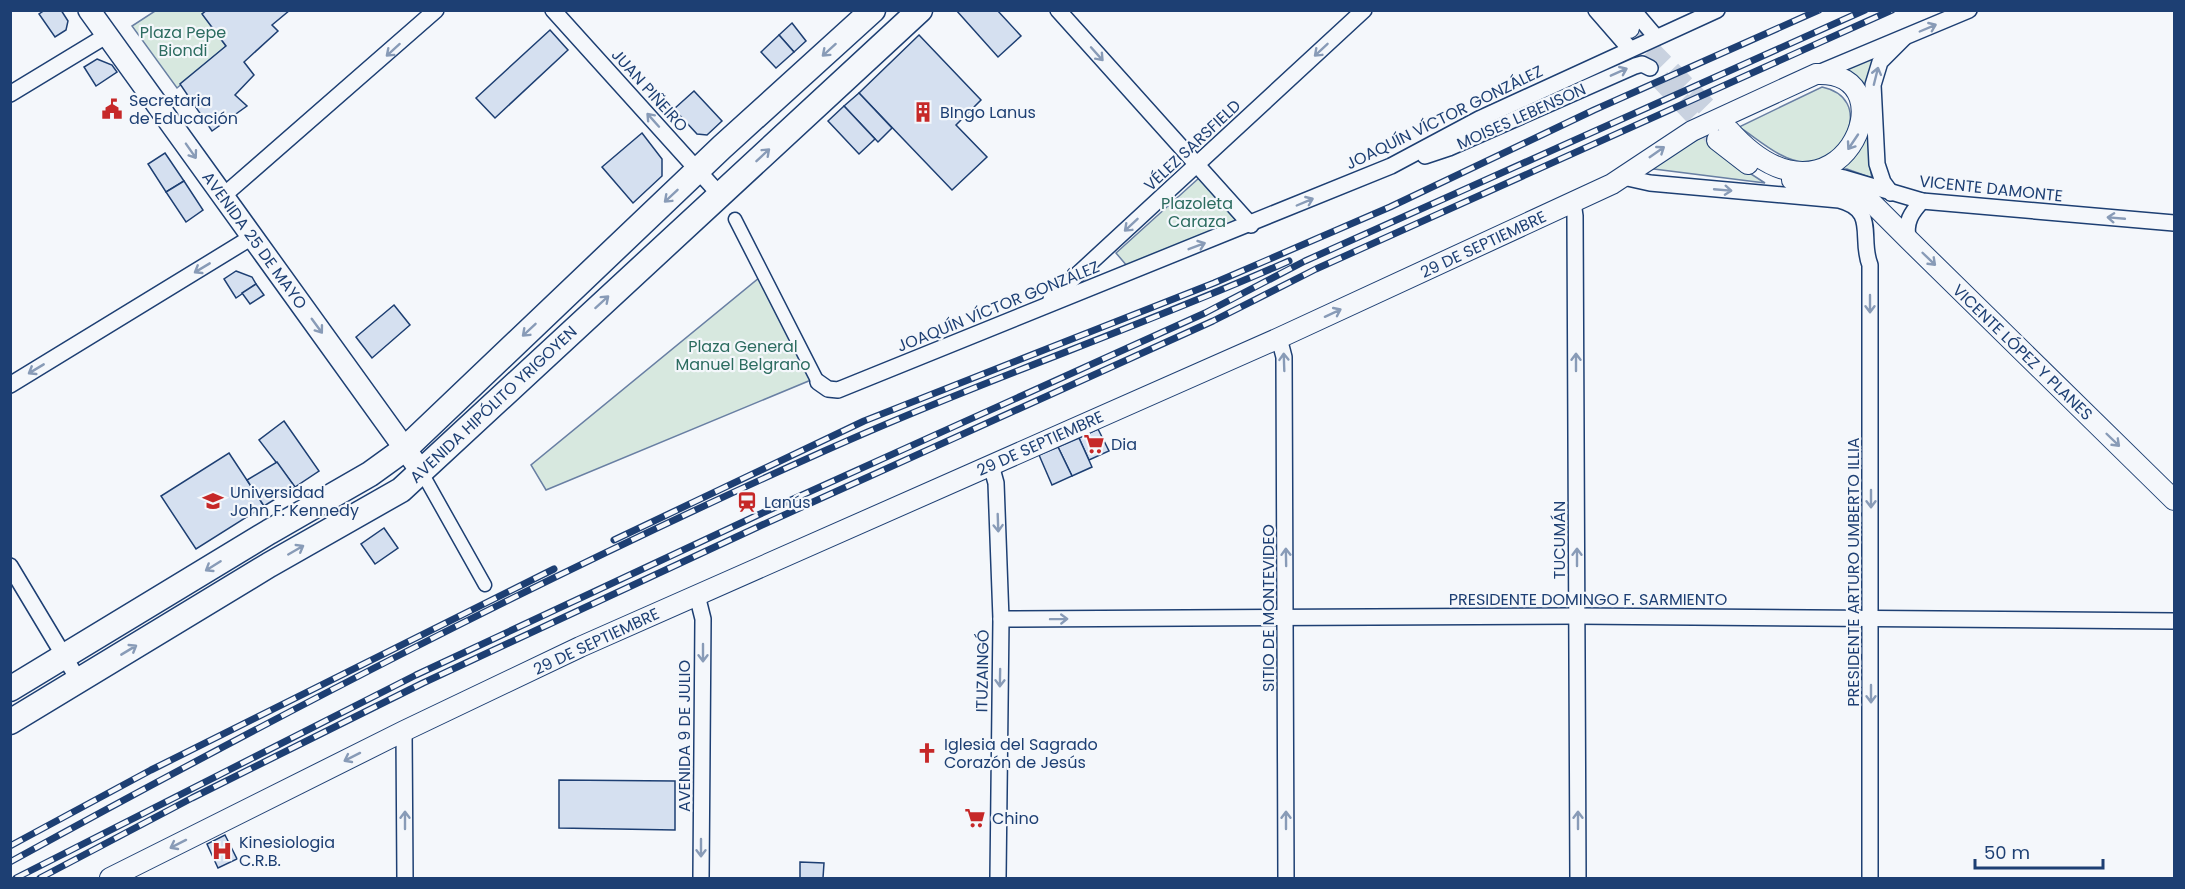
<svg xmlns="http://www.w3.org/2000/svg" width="2185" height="889" font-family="Poppins,sans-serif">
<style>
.green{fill:#d7e8df;stroke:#687fa3;stroke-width:1.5}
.building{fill:#d5e0f0;stroke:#1d3f73;stroke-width:1.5}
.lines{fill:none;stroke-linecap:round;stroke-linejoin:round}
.tertiary-tunnel{stroke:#c9d2e0;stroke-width:20;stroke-dasharray:20 10;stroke-linecap:butt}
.pedestrian-casing{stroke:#1d3f73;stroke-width:15}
.minor-casing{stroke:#1d3f73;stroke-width:18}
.tertiary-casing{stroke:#1d3f73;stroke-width:22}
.secondary-casing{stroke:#1d3f73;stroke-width:24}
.primary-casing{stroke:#1d3f73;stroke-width:27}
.pedestrian{stroke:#f4f7fb;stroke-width:12}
.minor{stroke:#f4f7fb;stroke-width:15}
.tertiary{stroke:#f4f7fb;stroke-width:20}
.secondary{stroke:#f4f7fb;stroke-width:21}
.primary{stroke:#f4f7fb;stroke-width:24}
.rail-casing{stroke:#1d3f73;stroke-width:7}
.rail{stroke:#f4f7fb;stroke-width:4.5;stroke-dasharray:14;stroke-linecap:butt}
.oneway{stroke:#889bb7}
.labels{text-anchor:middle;stroke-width:4.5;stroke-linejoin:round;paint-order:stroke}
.park-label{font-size:16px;fill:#2c6c60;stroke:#f4f7fb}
.street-label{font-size:16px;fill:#1d3f73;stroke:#f4f7fb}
.poi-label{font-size:16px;fill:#1d3f73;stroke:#f4f7fb;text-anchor:start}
</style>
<rect width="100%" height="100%" fill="#f4f7fb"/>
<g class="green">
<polygon points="155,11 207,11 203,15 226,46 177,88 132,26"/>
<polygon points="1879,55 1870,168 1872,178 1847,169 1834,169 1863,138 1843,72 1846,68"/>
<path d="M 1822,87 C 1874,98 1846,163 1805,162 C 1782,162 1757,138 1739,127 Z"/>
<polygon points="1704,136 1723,156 1765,183 1646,168"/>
<polygon points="1199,178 1237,221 1128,267 1116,253"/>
<polygon points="759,278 811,380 546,490 531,465"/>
</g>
<g class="building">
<polygon points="45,10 61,10 68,21 66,30 55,37 39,14"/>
<polygon points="207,10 290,10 272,25 278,31 244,62 254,75 235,95 247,106 212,131 180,84 226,46 202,14"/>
<polygon points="956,10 997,10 1021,36 998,57"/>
<polygon points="792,23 806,41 794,52 779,35"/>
<polygon points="550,30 568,50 495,118 476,98"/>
<polygon points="779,35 794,52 776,68 761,52"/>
<polygon points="919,35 981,100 956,125 987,157 952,190 859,93"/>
<polygon points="97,59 112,65 117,72 96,86 84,67"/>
<polygon points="694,91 722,121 707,135 697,134 674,109"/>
<polygon points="859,93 892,128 878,142 844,106"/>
<polygon points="844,106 875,139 859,154 828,121"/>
<polygon points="642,133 662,159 662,176 633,203 602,167"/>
<polygon points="165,153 184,181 166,192 148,164"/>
<polygon points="184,181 203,210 186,222 166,192"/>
<polygon points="236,271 252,277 256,284 236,298 224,279"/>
<polygon points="256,284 264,295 250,304 242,293"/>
<polygon points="394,305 410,325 372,358 356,337"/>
<polygon points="284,421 319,471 295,487 259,440"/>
<polygon points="1098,429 1109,451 1089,460 1079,438"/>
<polygon points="1079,438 1092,467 1072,476 1058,447"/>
<polygon points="1058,447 1072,476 1052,485 1039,455"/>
<polygon points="229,453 264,506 196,549 161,496"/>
<polygon points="277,462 295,487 264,506 247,480"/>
<polygon points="384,528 398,548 375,564 361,544"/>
<polygon points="559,780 675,781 675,830 559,828"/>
<polygon points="225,835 237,859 218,868 207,844"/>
<polygon points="800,862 824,863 823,878 800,878"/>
</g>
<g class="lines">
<g class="tertiary-tunnel">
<polyline points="1629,28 1729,130"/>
<polyline points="1660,79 1714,136"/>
</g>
<g class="pedestrian-casing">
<g id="pedestrian">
<polyline points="735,219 818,382"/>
<polyline points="421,471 485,585"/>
</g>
</g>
<g class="minor-casing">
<g id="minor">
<polyline points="553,10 720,195"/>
<polyline points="1058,10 1251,225"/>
<polyline points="1596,10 1630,49"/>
<polyline points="1633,10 1656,37"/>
<polyline points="1816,74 1969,10"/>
<polyline points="10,94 109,34"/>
<polyline points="1425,156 1449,148 1635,66 1642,64 1650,68"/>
<polyline points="1810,172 1844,178 1922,201 2174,223"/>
<path d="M 1623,177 L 1650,183 L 1839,200 C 1878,210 1859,238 1870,265 L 1870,878"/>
<polyline points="1891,193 1883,182 1877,164 1873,85 1880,62 1904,38"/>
<polyline points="223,196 436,10"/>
<polyline points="1573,202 1575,216 1578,878"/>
<path d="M 1908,239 C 1905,222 1911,213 1922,201"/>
<polyline points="1051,299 1364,10"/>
<polyline points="1279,338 1284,357 1286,878"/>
<polyline points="818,382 828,389 838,390 1391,166 1479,119 1717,10"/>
<polyline points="10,385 252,237"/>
<polyline points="991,465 996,483 1001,619 998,878"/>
<polyline points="10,566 79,681"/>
<polyline points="697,595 703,619 701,878"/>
<polyline points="1001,619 1577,616 2174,621"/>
<polyline points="404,731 405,878"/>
</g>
</g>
<g class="tertiary-casing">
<g id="tertiary">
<polyline points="1614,10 1629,28"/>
<polyline points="1717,140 1748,164"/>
<polyline points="1792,180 1860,191 1908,239 2174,500"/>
<path d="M 110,878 L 404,731 L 580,647 L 1279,338 L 1612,184 L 1692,131 L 1816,74 C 1915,69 1838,252 1729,130"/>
</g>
</g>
<g class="secondary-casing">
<polyline id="secondary" points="89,10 421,471"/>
</g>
<g class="primary-casing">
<g id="primary">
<polyline points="10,689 269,532 370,474 406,448 722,147 873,10"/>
<polyline points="10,722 269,565 401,490 920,10"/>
</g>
</g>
<use href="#pedestrian" class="pedestrian"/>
<use href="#minor" class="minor"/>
<use href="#tertiary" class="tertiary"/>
<use href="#secondary" class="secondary"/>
<use href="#primary" class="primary"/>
<g class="rail-casing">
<g id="rail">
<polyline points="614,540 864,421 1214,283 1390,207 1594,110 1819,10"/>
<polyline points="10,846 151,770 554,569"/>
<path d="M 10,862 C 276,716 545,576 822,452 C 975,383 1135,329 1289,261"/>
<polyline points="16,878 416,675 758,515 1205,313 1305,261 1865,10"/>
<polyline points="40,878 192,798 423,683 762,525 1213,321 1316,269 1892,10"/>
</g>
</g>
<use href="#rail" class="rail"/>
</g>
<defs><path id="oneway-shaft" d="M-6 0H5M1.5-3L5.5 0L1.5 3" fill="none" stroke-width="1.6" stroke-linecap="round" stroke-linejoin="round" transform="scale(1.5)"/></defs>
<g class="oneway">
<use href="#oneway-shaft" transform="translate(1928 28) rotate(-23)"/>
<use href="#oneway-shaft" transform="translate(393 50) rotate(138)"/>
<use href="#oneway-shaft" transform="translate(829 50) rotate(138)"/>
<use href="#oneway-shaft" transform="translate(1321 50) rotate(137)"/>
<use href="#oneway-shaft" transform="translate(1097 54) rotate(48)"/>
<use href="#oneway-shaft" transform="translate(1619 72) rotate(-24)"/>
<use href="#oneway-shaft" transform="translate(1876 76) rotate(-76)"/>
<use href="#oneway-shaft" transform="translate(653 120) rotate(-132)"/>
<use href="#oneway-shaft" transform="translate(1853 142) rotate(124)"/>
<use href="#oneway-shaft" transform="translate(191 151) rotate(55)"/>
<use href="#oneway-shaft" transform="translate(1657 152) rotate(-35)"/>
<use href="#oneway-shaft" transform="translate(763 155) rotate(-43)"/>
<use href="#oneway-shaft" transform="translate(1723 190) rotate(5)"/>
<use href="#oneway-shaft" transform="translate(671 196) rotate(137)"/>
<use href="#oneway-shaft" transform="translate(1305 202) rotate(-23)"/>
<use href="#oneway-shaft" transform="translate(2116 218) rotate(-175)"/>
<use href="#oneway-shaft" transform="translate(1131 225) rotate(137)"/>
<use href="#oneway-shaft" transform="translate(1197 246) rotate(-21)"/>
<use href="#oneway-shaft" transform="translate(1929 259) rotate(44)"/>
<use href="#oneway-shaft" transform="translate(202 268) rotate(149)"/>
<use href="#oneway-shaft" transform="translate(602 302) rotate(-42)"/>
<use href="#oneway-shaft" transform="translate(1870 304) rotate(90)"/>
<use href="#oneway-shaft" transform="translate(1333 313) rotate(-25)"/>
<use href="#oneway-shaft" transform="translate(317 326) rotate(54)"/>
<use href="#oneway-shaft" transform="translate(529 330) rotate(137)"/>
<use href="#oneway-shaft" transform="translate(1284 362) rotate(-92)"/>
<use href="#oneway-shaft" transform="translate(1576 362) rotate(-90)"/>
<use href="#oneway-shaft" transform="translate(36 369) rotate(149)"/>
<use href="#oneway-shaft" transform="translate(2113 440) rotate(44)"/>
<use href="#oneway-shaft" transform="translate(1871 499) rotate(90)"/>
<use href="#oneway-shaft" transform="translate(998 523) rotate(88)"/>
<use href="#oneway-shaft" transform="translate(296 550) rotate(-30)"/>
<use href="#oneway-shaft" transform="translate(1286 557) rotate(-91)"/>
<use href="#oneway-shaft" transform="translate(1577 557) rotate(-90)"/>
<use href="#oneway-shaft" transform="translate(213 566) rotate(148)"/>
<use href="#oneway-shaft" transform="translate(1059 619) rotate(-1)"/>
<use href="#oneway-shaft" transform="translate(129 650) rotate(-31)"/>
<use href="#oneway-shaft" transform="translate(703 653) rotate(90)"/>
<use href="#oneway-shaft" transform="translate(1000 678) rotate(91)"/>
<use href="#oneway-shaft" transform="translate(1871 694) rotate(90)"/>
<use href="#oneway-shaft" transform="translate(352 757) rotate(153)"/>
<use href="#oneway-shaft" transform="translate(405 820) rotate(-90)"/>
<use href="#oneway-shaft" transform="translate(1286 820) rotate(-90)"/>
<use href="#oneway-shaft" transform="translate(1578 820) rotate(-90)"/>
<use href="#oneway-shaft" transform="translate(178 844) rotate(153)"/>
<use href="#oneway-shaft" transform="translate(701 848) rotate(90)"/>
</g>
<defs>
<g id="civic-bare" transform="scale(1.62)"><path d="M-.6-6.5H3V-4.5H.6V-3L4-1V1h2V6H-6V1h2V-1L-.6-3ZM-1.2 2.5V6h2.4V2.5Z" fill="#c62828" stroke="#f4f7fb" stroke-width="2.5" paint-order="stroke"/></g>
<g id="building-bare" transform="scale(1.62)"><path d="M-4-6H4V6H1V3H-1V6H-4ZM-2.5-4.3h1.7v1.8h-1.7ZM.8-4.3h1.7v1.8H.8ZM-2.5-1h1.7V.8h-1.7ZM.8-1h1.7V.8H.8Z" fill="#c62828" stroke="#f4f7fb" stroke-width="2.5" paint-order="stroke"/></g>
<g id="supermarket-bare" transform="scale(1.62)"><path d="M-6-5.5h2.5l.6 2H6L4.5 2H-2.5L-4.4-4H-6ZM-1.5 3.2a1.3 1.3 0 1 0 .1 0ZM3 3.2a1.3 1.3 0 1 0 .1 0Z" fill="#c62828" stroke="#f4f7fb" stroke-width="2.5" paint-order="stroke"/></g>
<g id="university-bare" transform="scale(1.62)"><path d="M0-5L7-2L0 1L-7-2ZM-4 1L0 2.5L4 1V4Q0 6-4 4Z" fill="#c62828" stroke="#f4f7fb" stroke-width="2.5" paint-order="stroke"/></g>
<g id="station-bare" transform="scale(1.62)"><path d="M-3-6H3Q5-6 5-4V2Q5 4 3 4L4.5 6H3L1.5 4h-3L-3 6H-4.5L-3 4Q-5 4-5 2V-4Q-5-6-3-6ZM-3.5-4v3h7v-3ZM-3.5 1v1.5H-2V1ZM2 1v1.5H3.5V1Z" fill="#c62828" stroke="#f4f7fb" stroke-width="2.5" paint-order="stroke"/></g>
<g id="church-bare" transform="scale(1.62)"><path d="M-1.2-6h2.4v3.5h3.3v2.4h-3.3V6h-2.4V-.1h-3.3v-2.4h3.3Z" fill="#c62828" stroke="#f4f7fb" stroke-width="2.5" paint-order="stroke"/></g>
<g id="hospital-bare" transform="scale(1.62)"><path d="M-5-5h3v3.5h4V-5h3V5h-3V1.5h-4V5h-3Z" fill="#c62828" stroke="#f4f7fb" stroke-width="2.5" paint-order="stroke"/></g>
</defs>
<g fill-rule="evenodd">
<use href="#civic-bare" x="112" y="109"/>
<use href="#building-bare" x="923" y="112"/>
<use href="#supermarket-bare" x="1094" y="444"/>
<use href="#university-bare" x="213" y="501"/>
<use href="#station-bare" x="747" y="502"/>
<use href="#church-bare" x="927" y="753"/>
<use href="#supermarket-bare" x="975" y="818"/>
<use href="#hospital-bare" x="222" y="851"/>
</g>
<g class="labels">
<g class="park-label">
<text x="183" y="38">Plaza Pepe<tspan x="183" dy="18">Biondi</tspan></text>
<text x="1197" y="209">Plazoleta<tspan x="1197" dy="18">Caraza</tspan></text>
<text x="743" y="352">Plaza General<tspan x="743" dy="18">Manuel Belgrano</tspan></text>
</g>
<g class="street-label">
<text transform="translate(650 90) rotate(48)" y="6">JUAN PIÑEIRO</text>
<text transform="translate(1521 116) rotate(-24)" y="6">MOISES LEBENSON</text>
<text transform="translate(1444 117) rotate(-26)" y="6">JOAQUÍN VÍCTOR GONZÁLEZ</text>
<text transform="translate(1192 145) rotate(-43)" y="6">VÉLEZ SARSFIELD</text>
<text transform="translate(1991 188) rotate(6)" y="6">VICENTE DAMONTE</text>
<text transform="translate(255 240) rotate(54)" y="6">AVENIDA 25 DE MAYO</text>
<text transform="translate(1483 244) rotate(-25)" y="6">29 DE SEPTIEMBRE</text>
<text transform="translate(998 306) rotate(-22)" y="6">JOAQUÍN VÍCTOR GONZÁLEZ</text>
<text transform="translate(2023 352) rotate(44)" y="6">VICENTE LÓPEZ Y PLANES</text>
<text transform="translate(493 404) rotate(-43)" y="6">AVENIDA HIPÓLITO YRIGOYEN</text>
<text transform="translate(1040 443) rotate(-24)" y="6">29 DE SEPTIEMBRE</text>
<text transform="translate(1559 540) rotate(-90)" y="6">TUCUMÁN</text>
<text transform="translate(1853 572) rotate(-90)" y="6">PRESIDENTE ARTURO UMBERTO ILLIA</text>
<text x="1588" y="605">PRESIDENTE DOMINGO F. SARMIENTO</text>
<text transform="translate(1268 608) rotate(-90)" y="6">SITIO DE MONTEVIDEO</text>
<text transform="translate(596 641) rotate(-25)" y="6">29 DE SEPTIEMBRE</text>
<text transform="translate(982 671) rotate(-89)" y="6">ITUZAINGÓ</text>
<text transform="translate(684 736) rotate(-90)" y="6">AVENIDA 9 DE JULIO</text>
</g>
<g class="poi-label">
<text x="129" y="106">Secretaria<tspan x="129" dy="18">de Educación</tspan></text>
<text x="940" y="118">BIngo Lanus</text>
<text x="1111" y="450">Dia</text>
<text x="230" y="498">Universidad<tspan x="230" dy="18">John F. Kennedy</tspan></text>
<text x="764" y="508">Lanús</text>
<text x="944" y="750">Iglesia del Sagrado<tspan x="944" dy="18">Corazón de Jesús</tspan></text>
<text x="992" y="824">Chino</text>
<text x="239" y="848">Kinesiologia<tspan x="239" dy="18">C.R.B.</tspan></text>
</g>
</g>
<rect width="2185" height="889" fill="none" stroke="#1d3f73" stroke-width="24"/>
<path d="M1975 859v9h128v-9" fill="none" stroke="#1d3f73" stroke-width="3"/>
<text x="1984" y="859" font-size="18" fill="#1d3f73" stroke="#f4f7fb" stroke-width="4.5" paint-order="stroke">50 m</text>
</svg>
